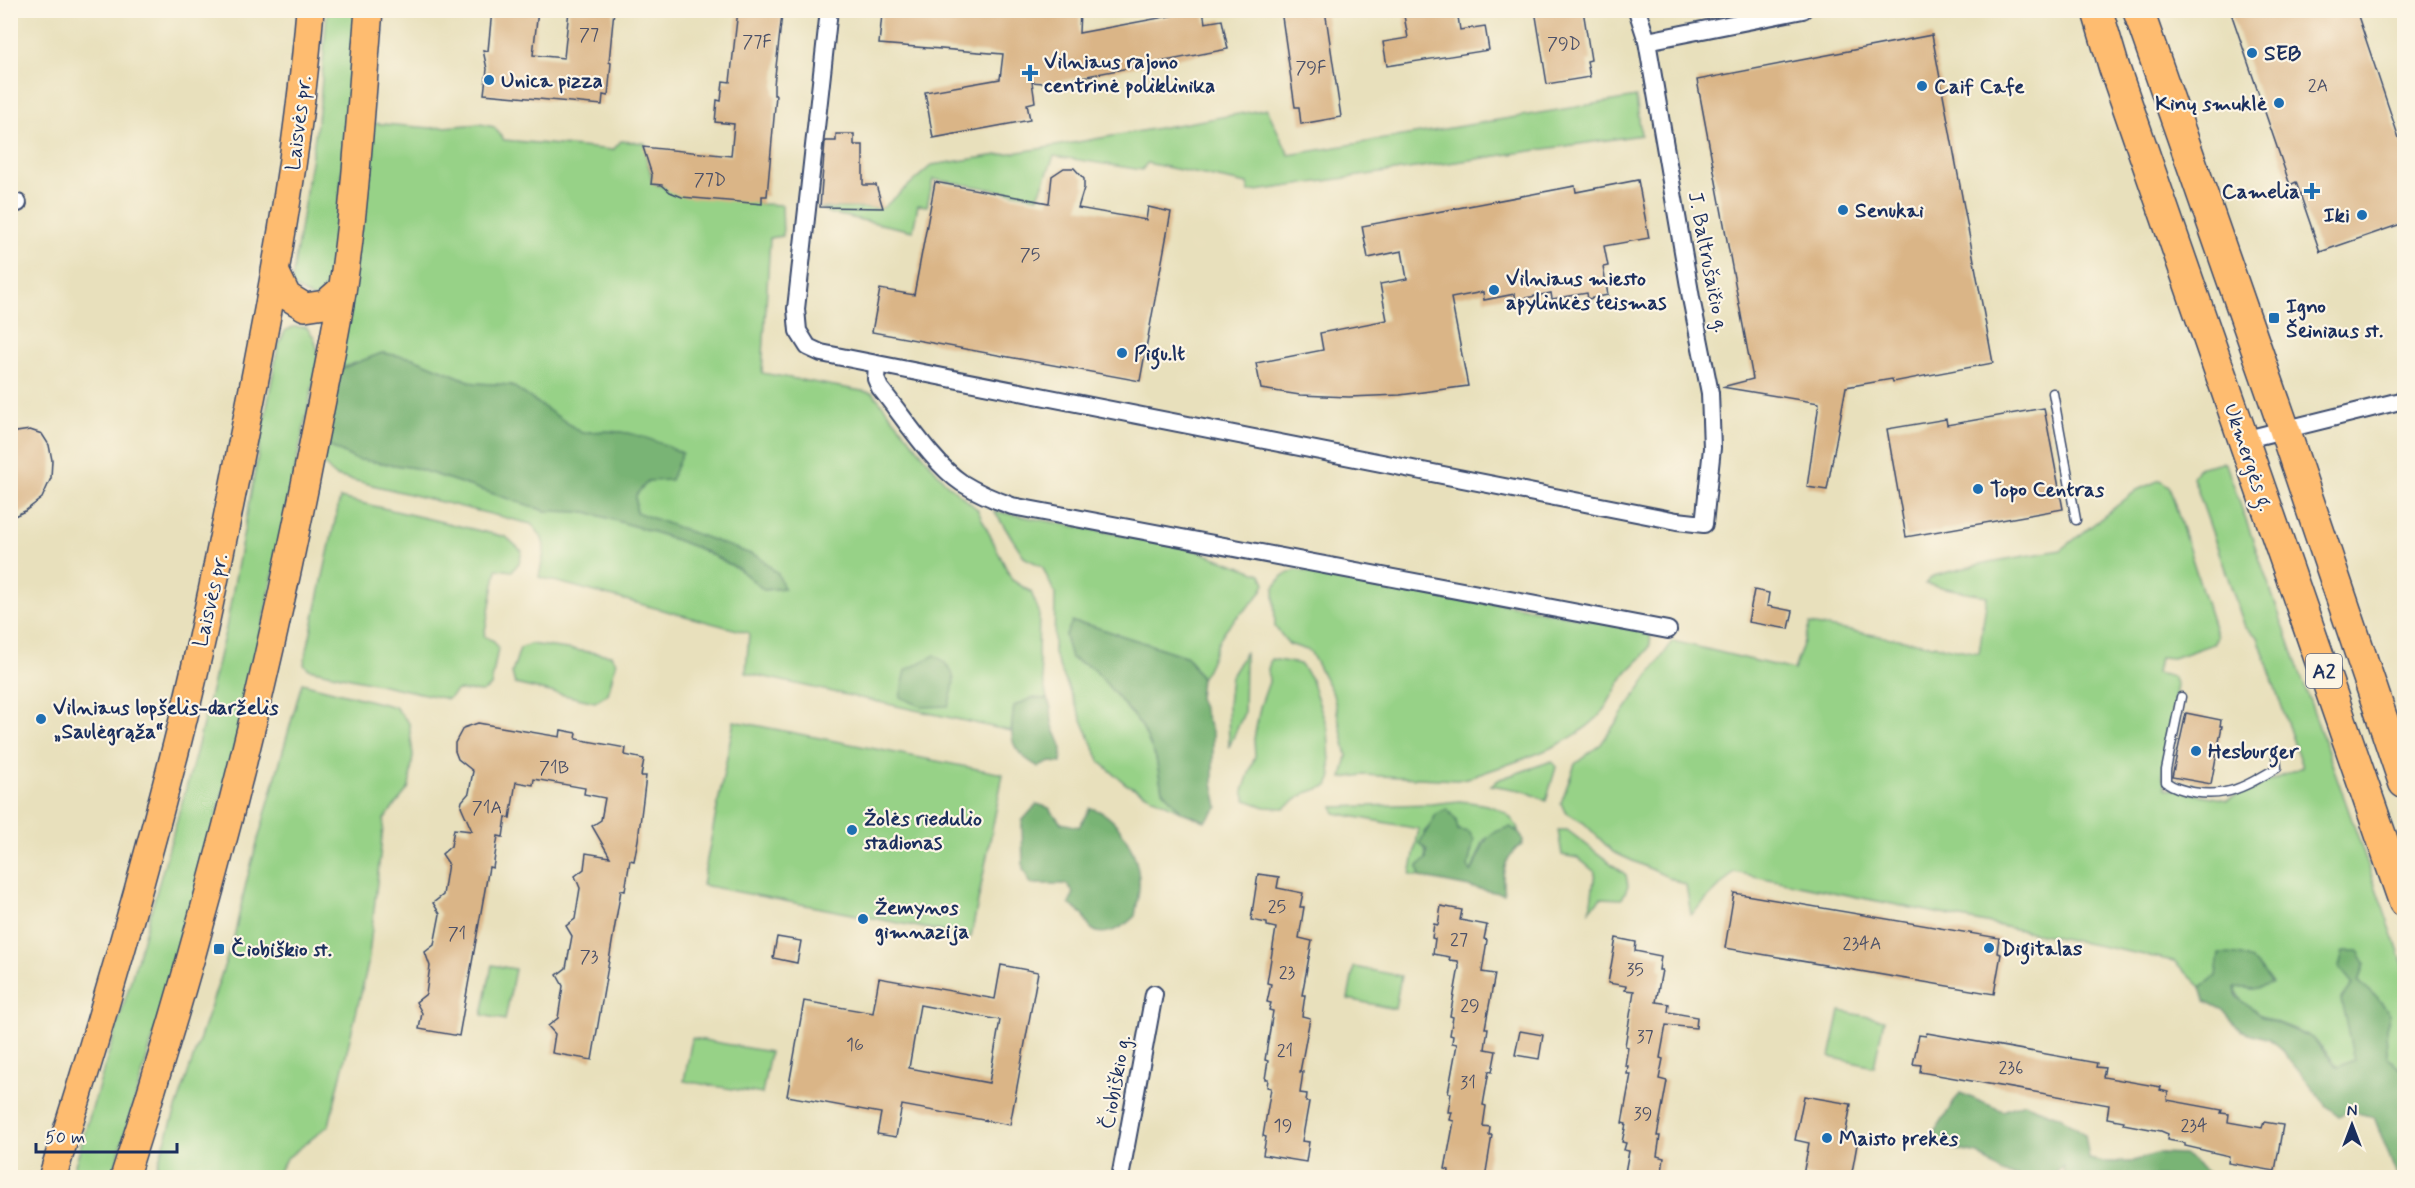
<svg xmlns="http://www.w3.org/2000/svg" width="2415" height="1188" font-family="Mynerve,sans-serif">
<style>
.green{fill:#97d287;stroke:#598072;stroke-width:1.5}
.forest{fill:#79b474;stroke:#4a7269;stroke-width:1.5}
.building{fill:#dab587;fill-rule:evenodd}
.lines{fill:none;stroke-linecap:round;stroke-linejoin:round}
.lane-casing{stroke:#3a4a6c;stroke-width:11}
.street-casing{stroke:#3a4a6c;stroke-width:20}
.primary-casing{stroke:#3a4a6c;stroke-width:30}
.highway-casing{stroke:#3a4a6c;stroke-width:33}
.lane{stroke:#fff;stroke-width:8}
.street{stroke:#fff;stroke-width:16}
.primary{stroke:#febc70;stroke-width:27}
.highway{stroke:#febc70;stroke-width:30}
.poi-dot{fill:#1f6fb2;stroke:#fcf5e5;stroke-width:2}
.labels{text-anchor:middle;stroke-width:4.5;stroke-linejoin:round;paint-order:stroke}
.number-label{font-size:18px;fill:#4b5068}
.shield{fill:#fcf5e5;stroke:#5e6a86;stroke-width:1.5}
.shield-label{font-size:20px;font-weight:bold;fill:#1b2f5e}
.poi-label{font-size:21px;font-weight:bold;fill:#1b2f5e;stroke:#fcf5e5;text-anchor:start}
.street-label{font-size:21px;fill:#1b2f5e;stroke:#fcf5e5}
</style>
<rect width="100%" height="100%" fill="#fcf5e5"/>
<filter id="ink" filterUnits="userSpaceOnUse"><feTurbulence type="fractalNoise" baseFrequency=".0167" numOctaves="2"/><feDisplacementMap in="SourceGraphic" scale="12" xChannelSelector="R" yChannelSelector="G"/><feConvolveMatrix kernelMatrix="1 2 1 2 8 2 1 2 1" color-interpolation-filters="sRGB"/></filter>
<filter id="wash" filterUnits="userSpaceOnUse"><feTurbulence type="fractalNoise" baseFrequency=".008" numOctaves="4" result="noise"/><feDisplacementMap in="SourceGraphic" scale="24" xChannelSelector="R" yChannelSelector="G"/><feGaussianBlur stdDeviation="1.35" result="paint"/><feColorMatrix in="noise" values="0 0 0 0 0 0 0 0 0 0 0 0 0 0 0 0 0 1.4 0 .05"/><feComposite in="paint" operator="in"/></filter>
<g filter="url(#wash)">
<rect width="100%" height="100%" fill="#e8e0bc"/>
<g class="green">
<polygon points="327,11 358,11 332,280 316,299 291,286 320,105"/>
<polygon points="1636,97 1641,135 1249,192 1247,184 1147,163 1142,170 1054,156 1038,197 933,179 927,206 918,205 913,231 829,213 820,208 883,208 932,165 1038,149 1267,109 1289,155"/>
<path d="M 370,123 L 431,128 L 480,124 L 494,127 L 504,140 L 613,150 L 621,141 L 645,143 C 643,158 652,169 652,184 L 762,204 L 782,205 L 783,236 L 770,238 L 762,373 L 873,393 L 945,482 L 977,509 L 1012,580 L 1031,592 L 1039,612 L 1038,656 L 1047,699 L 1032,698 L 1014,706 L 1011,731 L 746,673 L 749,633 L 539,577 C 543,553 551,543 531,524 L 336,476 C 323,466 321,461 325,444 L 355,459 L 415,468 L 545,511 L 587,512 L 654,532 L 698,548 L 739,569 L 764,590 L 784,588 L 662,523 L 635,512 L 636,495 L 648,481 L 682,453 C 645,436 622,427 582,433 L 511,385 L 474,383 L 413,358 L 382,353 L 340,369 Z"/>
<polygon points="293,327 306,327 314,337 319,355 248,696 203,869 112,1177 71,1178 137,960 195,757 226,628 278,347 285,331"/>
<path d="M 2222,462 L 2226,464 L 2404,967 L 2404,1071 L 2387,1057 L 2386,1028 L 2390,1014 L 2377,997 L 2359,982 L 2365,963 L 2354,984 L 2349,1034 L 2354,1060 L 2338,1067 C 2330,1058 2323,1046 2313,1039 C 2291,1022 2242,1020 2235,987 L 2254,989 L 2216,976 L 2201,987 L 2174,961 L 1734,872 L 1691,915 L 1686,885 L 1613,852 L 1584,823 L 1565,812 L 1561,803 L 1575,764 L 1601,744 L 1673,641 L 1794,670 L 1810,624 L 1979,653 L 1987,596 L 1925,584 L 1933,576 L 1989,562 L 2061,550 L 2137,490 L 2160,480 L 2169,486 L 2217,637 L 2213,644 L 2173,658 L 2160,657 L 2157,673 L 2173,677 L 2177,685 L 2162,774 L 2166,788 L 2227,800 L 2302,767 L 2258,637 L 2245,627 L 2193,477 L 2198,468 Z"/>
<polygon points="340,498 506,537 522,551 519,563 512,571 497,569 484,636 494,641 498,648 491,686 482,692 457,690 448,699 309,669 304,664"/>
<path d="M 994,511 L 1186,547 L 1261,574 L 1265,583 C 1259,602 1238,613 1226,629 C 1214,644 1213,664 1201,678 L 1188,657 L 1089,625 L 1072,622 L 1071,658 L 1094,669 L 1141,725 L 1156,758 L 1162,790 L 1182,812 L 1126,784 L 1100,762 L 1054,654 L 1055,594 L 1042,566 L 1025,558 Z"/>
<path d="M 1296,570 L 1413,587 L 1649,631 C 1656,650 1638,659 1627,672 C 1615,686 1609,706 1597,718 C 1564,750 1514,761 1472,777 L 1457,780 L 1363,775 L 1342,778 L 1347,756 L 1333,694 L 1310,651 L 1289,644 L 1275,627 L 1274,588 L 1282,576 Z"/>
<polygon points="530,644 611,655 616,662 608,694 595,702 515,684 512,673 520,648"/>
<polygon points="1245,653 1244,713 1229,747 1228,705 1231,676"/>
<polygon points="1271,659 1300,664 1310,677 1328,730 1331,779 1328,786 1306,793 1284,808 1265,807 1246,800 1243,791 1255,756 1254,739 1260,707 1269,682 1268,669"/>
<polygon points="302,683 395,707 409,723 413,755 409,788 384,819 368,964 329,1125 286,1159 275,1177 153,1177 234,937 247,879"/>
<polygon points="734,721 1003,774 971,937 702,885"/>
<polygon points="1552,761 1556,767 1546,801 1525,791 1491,785 1500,779"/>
<path d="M 1459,801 C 1483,803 1511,806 1519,833 L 1510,827 L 1484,840 L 1471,872 L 1468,866 L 1474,840 L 1436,814 L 1432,824 L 1424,832 L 1426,859 L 1418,866 L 1420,877 L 1410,875 L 1419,829 L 1335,813 L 1333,807 L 1431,804 Z"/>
<polygon points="1558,830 1567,830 1626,875 1628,886 1622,899 1601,898 1590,910 1595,872 1578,858 1562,855"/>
<polygon points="492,965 515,969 505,1020 482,1015"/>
<polygon points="1354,967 1401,976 1395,1009 1348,999"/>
<polygon points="1840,1011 1884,1020 1874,1067 1830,1057"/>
<polygon points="692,1038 770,1052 762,1094 684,1081"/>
</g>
<g class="forest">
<path d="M 382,353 L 413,358 L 474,383 L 511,385 L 582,433 C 622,427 646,436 682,453 L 671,480 L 648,481 L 636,495 L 636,512 L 759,557 L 778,574 L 784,588 L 764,590 L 739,569 L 698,548 L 654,532 L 587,512 L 546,511 L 415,468 L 355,459 L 325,444 L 340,369 Z"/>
<polygon points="1072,622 1089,625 1188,657 1201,678 1199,698 1213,734 1213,783 1218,807 1205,821 1182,812 1162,790 1156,758 1141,725 1094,669 1071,658 1065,636"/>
<path d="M 935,655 C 959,671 956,682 948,706 L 923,707 L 900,697 L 906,670 Z"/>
<path d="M 1032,698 L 1047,699 C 1055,711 1049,715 1053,726 C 1059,745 1064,741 1061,763 L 1050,762 L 1039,767 C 1008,750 1010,739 1014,706 Z"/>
<path d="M 1037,804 L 1049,808 L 1061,823 L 1079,827 L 1090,808 C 1118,814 1137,852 1139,878 C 1140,890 1137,904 1135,916 C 1120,931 1092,945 1084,915 L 1069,904 L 1074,893 L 1066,884 L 1031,884 L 1023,869 L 1022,821 Z"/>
<path d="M 1447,809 L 1456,820 L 1458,830 L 1469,832 L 1474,840 L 1468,866 L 1471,872 C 1486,848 1477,835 1510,827 C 1515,830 1523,834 1523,841 C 1522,847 1521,845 1517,848 C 1504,860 1501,877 1504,894 L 1420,877 L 1418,866 L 1426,859 L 1427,851 L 1420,843 C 1424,832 1432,825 1436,814 Z"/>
<path d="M 2343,951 L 2358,951 L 2365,963 L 2359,982 L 2377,997 L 2390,1014 L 2386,1028 L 2387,1057 L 2404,1071 L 2404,1170 L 2397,1176 L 2374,1117 L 2348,1111 L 2339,1116 L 2327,1106 L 2281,1049 L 2269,1039 L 2240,1030 L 2223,1010 L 2205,1001 L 2201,987 L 2216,976 L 2219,954 C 2248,953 2256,960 2272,984 L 2254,989 L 2235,987 L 2237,997 L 2261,1016 L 2312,1038 L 2338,1067 L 2354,1060 L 2341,1000 L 2353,984 L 2339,967 Z"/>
<polygon points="1960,1093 2003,1111 2024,1103 2060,1117 2085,1134 2089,1159 2103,1162 2130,1162 2159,1153 2183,1154 2214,1177 2064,1177 2063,1166 2052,1177 2021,1177 2002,1173 1978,1154 1939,1146 1933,1134"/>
</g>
<g id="blocks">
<g class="building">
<polygon points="492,10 538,10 533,55 564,58 569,10 614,10 609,62 611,63 608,96 603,95 602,105 484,94 487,69 483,50 488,51"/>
<polygon points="738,10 782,14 774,85 774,95 776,95 767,196 762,196 762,204 682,197 670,192 662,185 651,184 652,175 643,147 731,156 734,124 715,122 717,100 721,101 723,81 730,82"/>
<polygon points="899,10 1080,10 1079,33 1181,14 1180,10 1203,10 1205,23 1222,20 1228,49 1055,82 1055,84 1032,82 1035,102 1027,104 1030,120 933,138 925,92 1000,79 1003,54 879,44 882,14 899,15"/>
<polygon points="1281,10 1325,10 1341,117 1301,124 1299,107 1295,107"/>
<polygon points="1403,10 1457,10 1460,30 1485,26 1489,50 1387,66 1383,42 1408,38"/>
<polygon points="1535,10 1583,10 1591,60 1587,61 1590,77 1547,84"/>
<polygon points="2230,10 2356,10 2404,153 2404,223 2320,252 2296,182 2290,185"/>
<polygon points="1932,35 1993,363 1893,382 1892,379 1846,387 1827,490 1807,487 1819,403 1722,387 1753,379 1697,80"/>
<polygon points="836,134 854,134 854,145 863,145 863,185 876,185 883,208 820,207 825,141 836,141"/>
<polygon points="1064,168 1074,168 1084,179 1084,188 1078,208 1146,220 1148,207 1171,212 1140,381 872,332 880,289 914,295 935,182 1049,203 1052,176"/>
<polygon points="1638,180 1649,238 1604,246 1608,266 1603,267 1608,295 1588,299 1587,293 1552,299 1551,293 1516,300 1515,294 1484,300 1483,292 1451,298 1468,386 1400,395 1349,397 1300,395 1261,389 1256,363 1323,350 1320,333 1387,320 1380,284 1407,279 1402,251 1368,258 1362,226 1575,186 1576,192"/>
<polygon points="2044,408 2063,509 1906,537 1887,429 1946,419 1947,425"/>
<polygon points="30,430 42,434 49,445 52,460 51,478 42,498 25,511 10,518 10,433"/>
<polygon points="1754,590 1769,593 1767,606 1793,611 1789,629 1748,622"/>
<polygon points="2186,713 2221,720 2220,726 2222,726 2211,784 2172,777"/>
<polygon points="478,723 560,737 561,730 577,733 576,739 626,748 625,755 644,759 641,776 646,776 638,840 634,861 630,860 625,891 621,890 592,1060 552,1053 555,1034 548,1026 558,1018 563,986 557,975 566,968 572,936 566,926 575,919 580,888 575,876 584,869 586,853 610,857 592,826 601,820 605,798 584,794 585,788 534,779 533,785 516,782 510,818 506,817 503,837 498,836 493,868 489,867 459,1036 419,1029 422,1013 416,1002 426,994 430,966 425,952 434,945 440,914 433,903 443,895 448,863 442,854 451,846 454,829 472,831 461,806 462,801 469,793 473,771 458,759 455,751 455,743 463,728"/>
<polygon points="1258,874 1279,877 1277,888 1303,893 1300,907 1304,907 1299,938 1312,941 1302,995 1305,995 1302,1016 1310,1018 1300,1072 1303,1072 1300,1093 1307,1094 1306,1102 1309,1102 1302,1141 1309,1142 1306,1162 1263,1155 1266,1137 1263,1136 1271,1088 1267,1087 1268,1079 1265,1079 1268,1061 1265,1060 1273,1011 1269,1010 1271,1003 1267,1002 1271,984 1267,983 1276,928 1267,926 1267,923 1251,920"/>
<polygon points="1734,893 1999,938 1997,953 2001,954 1994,994 1725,948"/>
<polygon points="1441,906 1462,910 1460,920 1487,925 1484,939 1487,940 1482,972 1495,974 1485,1028 1488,1028 1485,1049 1496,1051 1492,1072 1489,1071 1483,1105 1486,1106 1483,1126 1490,1127 1489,1135 1492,1135 1485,1178 1448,1178 1449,1170 1445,1169 1454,1121 1450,1120 1452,1112 1448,1112 1451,1093 1448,1093 1457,1044 1452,1043 1453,1036 1450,1035 1453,1017 1450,1016 1459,967 1458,961 1449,960 1450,957 1433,954 1435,939 1432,938 1434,924 1438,925"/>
<polygon points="777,937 801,941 797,963 773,958"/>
<polygon points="1616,938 1636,942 1635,951 1661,956 1659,970 1662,970 1656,1002 1669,1004 1668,1012 1697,1017 1696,1028 1666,1025 1660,1058 1663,1059 1659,1079 1667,1081 1657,1136 1660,1136 1657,1156 1664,1158 1661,1178 1624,1178 1629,1151 1624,1150 1626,1143 1622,1142 1626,1124 1622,1123 1631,1074 1627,1074 1628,1066 1625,1066 1628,1047 1625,1046 1634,991 1625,990 1626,986 1608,983"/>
<path d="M 1001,965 L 1038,972 L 1010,1125 L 902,1105 L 896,1137 L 877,1134 L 881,1113 L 787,1096 L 804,1001 L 873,1013 L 879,978 L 995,999 ZM 920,1005 L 1000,1020 L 989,1083 L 909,1068 Z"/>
<polygon points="1520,1031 1543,1035 1539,1059 1515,1055"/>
<polygon points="1927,1033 2097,1063 2096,1067 2105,1068 2103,1077 2161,1087 2160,1090 2168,1092 2167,1100 2222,1110 2221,1113 2229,1114 2228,1122 2262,1128 2264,1122 2283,1125 2275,1171 2228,1163 2229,1156 2185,1146 2185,1143 2167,1140 2168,1134 2161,1131 2123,1124 2124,1121 2107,1118 2109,1105 1920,1072 1921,1065 1913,1064 1919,1035 1926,1036"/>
<polygon points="1804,1096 1851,1104 1845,1136 1858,1139 1851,1178 1817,1178 1803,1175 1809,1143 1795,1140"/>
</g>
</g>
</g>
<g filter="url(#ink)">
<use href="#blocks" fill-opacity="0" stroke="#3a4a6c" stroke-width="1.5"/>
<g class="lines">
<g class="lane-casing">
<g id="lane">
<polyline points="2053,393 2076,520"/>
<path d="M 2181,697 L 2166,770 L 2166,782 C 2180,792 2207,796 2225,792 C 2243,789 2262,776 2277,768 L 2276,754"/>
</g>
</g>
<g class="street-casing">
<g id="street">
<polyline points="829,10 796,309 798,331 808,347 821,353 1677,521 1704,524 1712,448 1710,393 1691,298 1647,41 1637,10"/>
<polyline points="1647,41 1803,10"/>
<polyline points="10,202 18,203"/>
<path d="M 877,365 L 876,379 L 880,388 C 903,416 933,464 962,483 C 978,493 995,500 1012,506 L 1668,630"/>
<polyline points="2243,440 2404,400"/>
<polyline points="1120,1178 1154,994"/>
</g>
</g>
<g class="primary-casing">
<g id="primary">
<polyline points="276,273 287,296 305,307 325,304 342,289"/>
<path d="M 52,1178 C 98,1034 140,890 177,744 C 202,645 222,544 242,444 C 271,300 298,157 310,10"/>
<path d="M 124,1178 C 198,949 259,716 306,480 C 318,418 332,355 342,292 C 356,199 361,104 369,10"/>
</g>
</g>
<g class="highway-casing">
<g id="highway">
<polyline points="2097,10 2114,67 2404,902"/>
<polyline points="2138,10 2285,431 2404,783"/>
</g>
</g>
<use href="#lane" class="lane"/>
<use href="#street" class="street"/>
<use href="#primary" class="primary"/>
<use href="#highway" class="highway"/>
</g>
</g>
<g class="poi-dot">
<circle cx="2252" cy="53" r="6"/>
<path d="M1027 64h6v6h6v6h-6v6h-6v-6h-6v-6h6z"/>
<circle cx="489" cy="80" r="6"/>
<circle cx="1922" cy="86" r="6"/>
<circle cx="2279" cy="103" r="6"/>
<path d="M2309 182h6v6h6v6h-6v6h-6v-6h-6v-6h6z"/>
<circle cx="1843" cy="210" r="6"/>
<circle cx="2362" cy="215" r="6"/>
<circle cx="1494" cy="290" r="6"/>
<rect x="2268" y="312" width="12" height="12" rx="3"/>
<circle cx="1122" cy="353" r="6"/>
<circle cx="1978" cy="489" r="6"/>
<circle cx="41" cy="719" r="6"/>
<circle cx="2196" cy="751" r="6"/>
<circle cx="852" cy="830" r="6"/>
<circle cx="863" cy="919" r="6"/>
<circle cx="1989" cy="948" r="6"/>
<rect x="213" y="943" width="12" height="12" rx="3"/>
<circle cx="1827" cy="1138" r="6"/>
</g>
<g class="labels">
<g class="number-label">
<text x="589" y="40">77</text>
<text x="757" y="47">77F</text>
<text x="1564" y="49">79D</text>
<text x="1311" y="73">79F</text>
<text x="2318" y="91">2A</text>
<text x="710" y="185">77D</text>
<text x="1030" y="260">75</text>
<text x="554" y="773">71B</text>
<text x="487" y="813">71A</text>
<text x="1277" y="912">25</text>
<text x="457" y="939">71</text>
<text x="1459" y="945">27</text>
<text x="1862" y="949">234A</text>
<text x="589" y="962">73</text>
<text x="1635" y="975">35</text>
<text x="1287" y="978">23</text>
<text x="1470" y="1011">29</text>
<text x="1645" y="1042">37</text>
<text x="855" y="1050">16</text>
<text x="1285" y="1056">21</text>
<text x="2011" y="1073">236</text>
<text x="1468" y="1088">31</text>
<text x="1643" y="1119">39</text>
<text x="1283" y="1131">19</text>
<text x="2194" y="1131">234</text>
</g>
<rect class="shield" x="2306" y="654" width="36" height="34" rx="4.5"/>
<g class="shield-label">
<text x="2324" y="678">A2</text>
</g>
<g class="poi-label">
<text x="2264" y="60">SEB</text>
<text x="1044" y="68">Vilniaus rajono<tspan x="1044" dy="24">centrinė poliklinika</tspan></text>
<text x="501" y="87">Unica pizza</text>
<text x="1934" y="93">Caif Cafe</text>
<text x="2267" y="110" text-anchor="end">Kinų smuklė</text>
<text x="2300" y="198" text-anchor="end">Camelia</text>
<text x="1855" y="217">Senukai</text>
<text x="2350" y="222" text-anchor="end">Iki</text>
<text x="1506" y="285">Vilniaus miesto<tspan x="1506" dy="24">apylinkės teismas</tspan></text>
<text x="2286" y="313">Igno<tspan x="2286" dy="24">Šeiniaus st.</tspan></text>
<text x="1134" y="360">Pigu.lt</text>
<text x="1990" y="496">Topo Centras</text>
<text x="53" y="714">Vilniaus lopšelis-darželis<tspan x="53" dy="24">„Saulėgrąža“</tspan></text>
<text x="2208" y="758">Hesburger</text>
<text x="864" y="825">Žolės riedulio<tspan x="864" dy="24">stadionas</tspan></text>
<text x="875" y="914">Žemynos<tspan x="875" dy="24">gimnazija</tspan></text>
<text x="2001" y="955">Digitalas</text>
<text x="231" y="956">Čiobiškio st.</text>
<text x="1839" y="1145">Maisto prekės</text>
</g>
<g class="street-label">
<text transform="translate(298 123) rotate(-83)" y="7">Laisvės pr.</text>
<text transform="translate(1709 262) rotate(79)" y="7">J. Baltrušaičio g.</text>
<text transform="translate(2249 457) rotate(71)" y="7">Ukmergės g.</text>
<text transform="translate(210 600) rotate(-77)" y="7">Laisvės pr.</text>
<text transform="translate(1115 1082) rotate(-80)" y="7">Čiobiškio g.</text>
</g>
</g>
<rect width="2415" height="1188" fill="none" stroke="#fcf5e5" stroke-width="36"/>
<g transform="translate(2352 1125)" stroke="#fcf5e5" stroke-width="4.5" paint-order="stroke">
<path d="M0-4.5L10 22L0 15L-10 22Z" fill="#1b2f5e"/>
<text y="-9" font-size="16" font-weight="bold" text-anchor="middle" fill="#1b2f5e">N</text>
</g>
<path d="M36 1143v9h141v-9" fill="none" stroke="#1b2f5e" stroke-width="3"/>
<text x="45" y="1143" font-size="18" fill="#1b2f5e" stroke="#fcf5e5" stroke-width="4.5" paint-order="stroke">50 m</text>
</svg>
